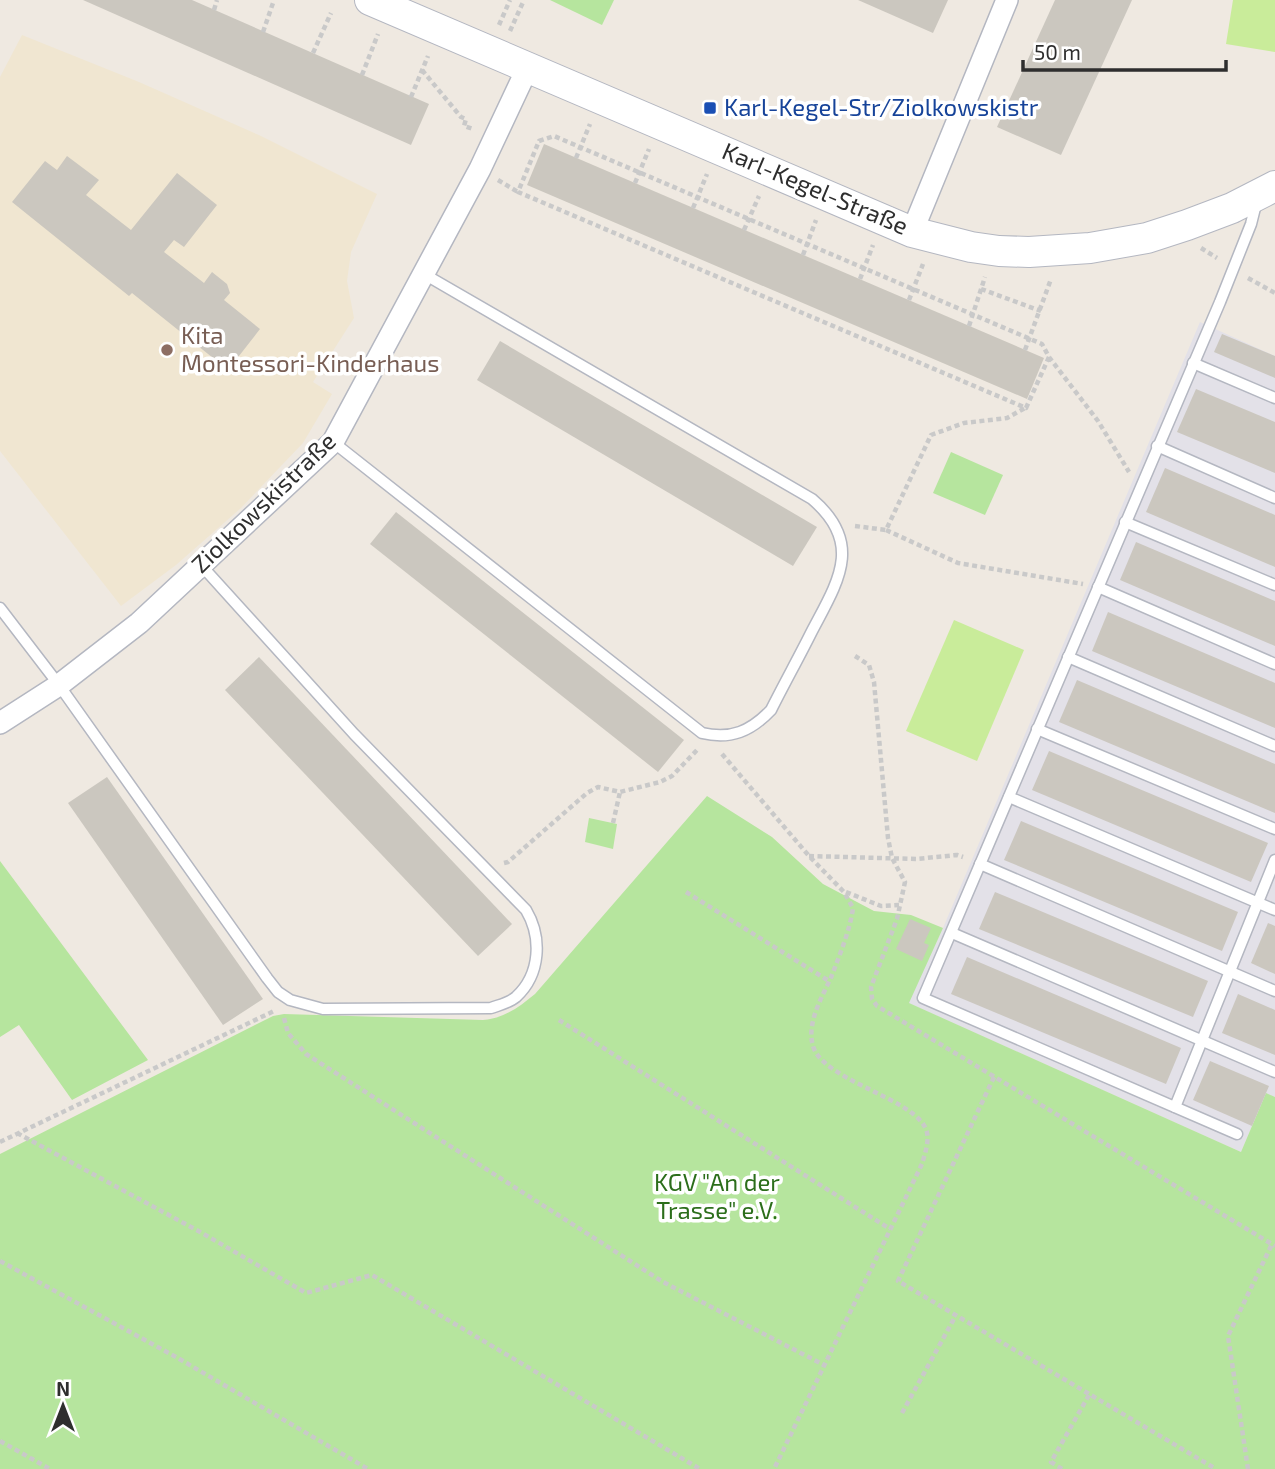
<svg xmlns="http://www.w3.org/2000/svg" width="1275" height="1469" font-family="'Exo 2',sans-serif">
<style>
.industrial{fill:#e3e1e8}
.education{fill:#f0e6d1}
.green{fill:#b6e59e}
.pitch{fill:#c9ec9a}
.building{fill:#cbc7bf}
.lines{fill:none;stroke-linecap:round;stroke-linejoin:round}
.lane-casing{stroke:#b4b7c1;stroke-width:13}
.street-casing{stroke:#b4b7c1;stroke-width:24}
.secondary-casing{stroke:#b4b7c1;stroke-width:32}
.path{stroke:#c9c9c9;stroke-width:4.5;stroke-dasharray:5 3.5;stroke-linecap:butt}
.lane{stroke:#fff;stroke-width:10}
.street{stroke:#fff;stroke-width:21}
.secondary{stroke:#fff;stroke-width:30}
.transit-dot{fill:#1a4fb4;stroke:#fff;stroke-width:2.5}
.education-dot{fill:#8d6e63;stroke:#fff;stroke-width:2.5}
.labels{text-anchor:middle;stroke-width:7;stroke-linejoin:round;paint-order:stroke}
.transit-label{font-size:24px;fill:#164399;stroke:#fff;text-anchor:start}
.street-label{font-size:24px;fill:#2e2e2e;stroke:#fff}
.education-label{font-size:24px;fill:#785e54;stroke:#fff;text-anchor:start}
.park-label{font-size:24px;fill:#2c6e1b;stroke:#fff}
</style>
<rect width="100%" height="100%" fill="#efe9e1"/>
<polygon class="industrial" points="1200,322 1275,356 1275,1097 1266,1094 1241,1152 908,1003 943,928"/>
<polygon class="education" points="22,35 139,82 261,136 377,194 351,252 347,281 354,318 313,382 332,394 303,443 241,508 176,565 121,606 0,451 0,77"/>
<g class="green">
<polygon points="550,0 614,0 602,25"/>
<polygon points="951,452 1003,475 985,515 933,493"/>
<path d="M 707,796 L 772,837 L 823,884 L 874,911 L 911,915 L 943,928 L 909,1003 L 1241,1152 L 1266,1093 L 1275,1097 L 1275,1469 L 0,1469 L 0,1154 L 273,1016 L 284,1014 L 483,1020 C 505,1018 519,1007 535,994 Z"/>
<polygon points="589,818 617,824 613,849 585,842"/>
<polygon points="0,861 148,1060 72,1100 19,1025 0,1037"/>
</g>
<g class="pitch">
<polygon points="1233,0 1275,0 1275,52 1226,44"/>
<polygon points="954,620 1024,650 977,761 906,731"/>
</g>
<g class="building">
<polygon points="83,0 192,0 429,104 411,145"/>
<polygon points="858,0 948,0 933,33"/>
<polygon points="1055,0 1132,0 1061,155 997,127"/>
<polygon points="544,144 1044,358 1027,399 527,185"/>
<polygon points="67,156 99,180 86,195 131,230 177,173 217,205 184,247 174,240 164,252 204,283 212,272 227,284 230,293 224,300 260,329 228,370 132,293 129,296 12,202 45,161 57,170"/>
<polygon points="1222,334 1275,356 1275,378 1214,352"/>
<polygon points="500,341 817,527 793,566 477,380"/>
<polygon points="1196,389 1275,422 1275,473 1177,432"/>
<polygon points="1165,468 1275,515 1275,567 1146,512"/>
<polygon points="396,512 684,740 658,772 370,544"/>
<polygon points="1136,542 1275,601 1275,646 1120,580"/>
<polygon points="1108,612 1275,683 1275,728 1092,651"/>
<polygon points="259,657 512,924 478,956 225,690"/>
<polygon points="1077,680 1275,764 1275,813 1059,722"/>
<polygon points="1049,751 1268,843 1251,882 1032,790"/>
<polygon points="107,777 263,999 223,1025 68,803"/>
<polygon points="1021,821 1238,912 1222,951 1004,860"/>
<polygon points="995,892 1208,981 1193,1017 979,929"/>
<polygon points="910,919 931,928 924,943 929,945 922,961 896,949"/>
<polygon points="1268,923 1275,926 1275,974 1251,963"/>
<polygon points="967,957 1181,1048 1166,1084 951,994"/>
<polygon points="1238,994 1275,1010 1275,1055 1222,1033"/>
<polygon points="1210,1061 1269,1086 1252,1126 1193,1100"/>
</g>
<g class="lines">
<g class="lane-casing">
<g id="lane">
<polyline points="1193,363 1275,398"/>
<path d="M 333,442 L 702,733 C 731,740 751,731 771,710 C 784,684 798,659 811,633 C 837,583 865,544 812,499 L 424,274"/>
<polyline points="1157,446 1275,498"/>
<polyline points="1125,522 1275,585"/>
<polyline points="1098,587 1275,664"/>
<path d="M 0,608 L 59,685 L 267,978 L 278,992 L 290,1000 L 323,1009 L 491,1008 C 499,1005 509,1003 516,997 C 541,974 542,937 526,910 L 354,734 L 201,565"/>
<polyline points="1068,657 1275,746"/>
<polyline points="1037,729 1275,829"/>
<polyline points="1009,797 1275,910"/>
<polyline points="980,864 1275,991"/>
<polyline points="952,933 1275,1072"/>
<polyline points="1175,1107 1275,860"/>
<polyline points="1237,1134 923,998 1220,302 1251,224 1257,200"/>
</g>
</g>
<g class="street-casing">
<g id="street">
<polyline points="912,232 1007,0"/>
<polyline points="0,723 59,685 139,623 333,442 480,169 528,67"/>
</g>
</g>
<g class="secondary-casing">
<polyline id="secondary" points="370,0 912,232 971,247 999,251 1029,252 1090,248 1147,238 1187,225 1232,208 1275,186"/>
</g>
<g class="path">
<polyline points="214,10 217,0"/>
<polyline points="499,25 510,0"/>
<polyline points="510,31 524,0"/>
<polyline points="263,32 274,0"/>
<polyline points="313,53 331,13"/>
<polyline points="422,70 461,117 466,119 464,126 473,129"/>
<polyline points="362,75 378,34"/>
<polyline points="411,97 428,56"/>
<polyline points="576,158 590,124"/>
<polyline points="498,180 518,192"/>
<polyline points="635,183 649,149"/>
<polyline points="693,208 707,174"/>
<polyline points="744,230 759,196"/>
<polyline points="1201,248 1217,258"/>
<polyline points="803,255 816,220"/>
<polyline points="1248,278 1275,293"/>
<polyline points="860,279 873,245"/>
<polyline points="981,289 1041,311"/>
<polyline points="909,300 923,264"/>
<polyline points="969,326 985,277"/>
<polyline points="1025,350 1051,279"/>
<polyline points="1049,357 1026,408 518,192 539,141 554,136 1042,344 1049,357 1098,421 1129,472"/>
<polyline points="855,526 886,530 931,435 964,423 1007,418 1025,408"/>
<polyline points="886,530 958,563 1083,584"/>
<polyline points="855,656 869,665 874,682 888,838 892,858 905,882 897,919 871,987 872,999 877,1006 1275,1246"/>
<path d="M 722,754 L 809,856 L 844,892 L 853,908 C 850,930 840,954 832,975 C 823,996 806,1022 813,1046 C 823,1080 909,1097 925,1127 C 931,1138 925,1153 922,1164 L 774,1469"/>
<polyline points="613,823 620,792"/>
<polyline points="809,856 916,859 957,855 963,857"/>
<polyline points="504,863 508,862 587,793 598,787 620,792 660,782 672,776 698,749"/>
<polyline points="686,892 829,981"/>
<polyline points="846,892 881,906 899,905"/>
<polyline points="284,1018 288,1033 306,1054 663,1282 824,1365"/>
<polyline points="559,1020 890,1229"/>
<polyline points="994,1077 898,1281 1216,1469"/>
<polyline points="17,1133 202,1233 306,1293 372,1275 700,1469"/>
<polyline points="0,1142 274,1011"/>
<polyline points="0,1261 176,1357 368,1469"/>
<polyline points="902,1413 955,1317"/>
<polyline points="0,1441 50,1469"/>
<polyline points="1062,1469 1051,1462 1089,1395"/>
<polyline points="1248,1469 1228,1336 1272,1244"/>
</g>
<use href="#lane" class="lane"/>
<use href="#street" class="street"/>
<use href="#secondary" class="secondary"/>
</g>
<rect class="transit-dot" x="703" y="101" width="14" height="14" rx="3.5"/>
<circle class="education-dot" cx="167" cy="350" r="7"/>
<g class="labels">
<g class="transit-label">
<text x="724" y="116">Karl-Kegel-Str/Ziolkowskistr</text>
</g>
<g class="street-label">
<text transform="translate(815 189) rotate(23)" y="8">Karl-Kegel-Straße</text>
<text transform="translate(264 503) rotate(-44)" y="8">Ziolkowskistraße</text>
</g>
<g class="education-label">
<text x="181" y="344">Kita<tspan x="181" dy="28">Montessori-Kinderhaus</tspan></text>
</g>
<g class="park-label">
<text x="717" y="1191">KGV "An der<tspan x="717" dy="28">Trasse" e.V.</tspan></text>
</g>
</g>
<g transform="translate(63 1406)" stroke="#ffffff" stroke-width="5" paint-order="stroke">
<path d="M0-5L12 26L0 18L-12 26Z" fill="#2e2e2e"/>
<text y="-10" font-size="19" font-weight="bold" text-anchor="middle" fill="#2e2e2e">N</text>
</g>
<path d="M1023 60v10h203v-10" fill="none" stroke="#2e2e2e" stroke-width="3.5"/>
<text x="1034" y="60" font-size="21" fill="#2e2e2e" stroke="#ffffff" stroke-width="5" paint-order="stroke">50 m</text>
</svg>
